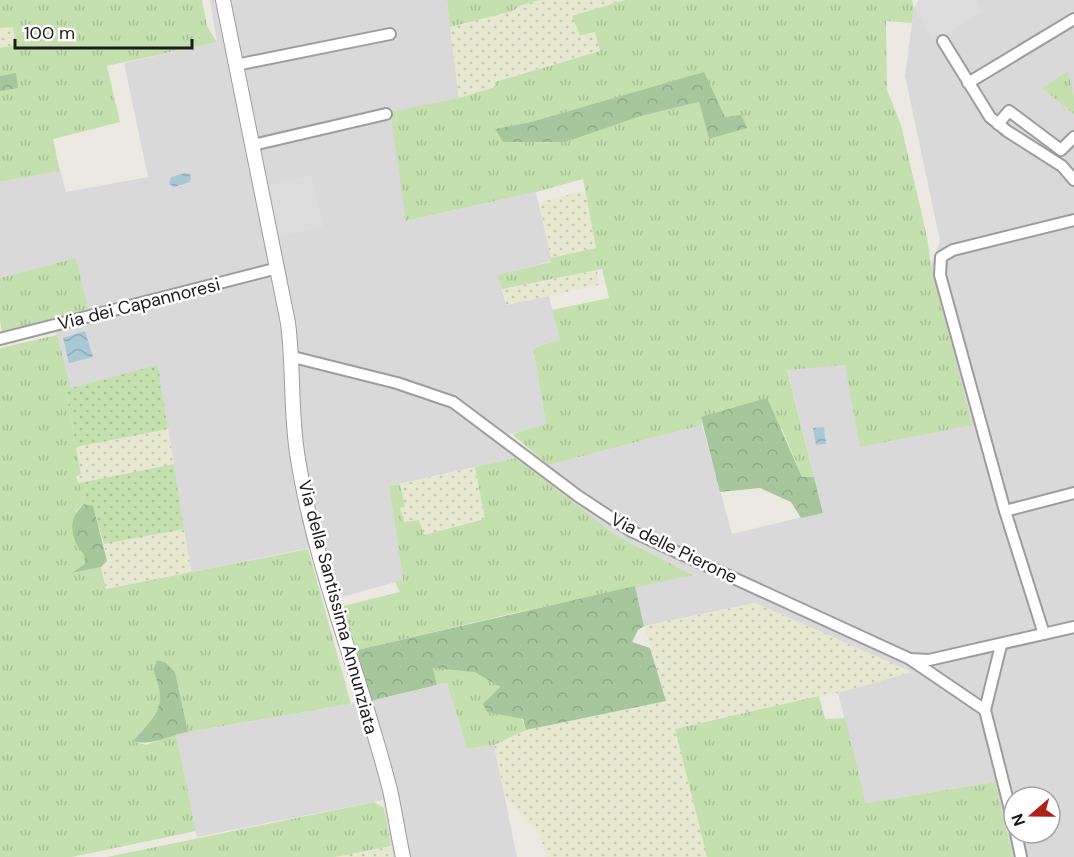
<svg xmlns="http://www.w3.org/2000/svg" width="1074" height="857" font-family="'DM Sans',sans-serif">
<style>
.residential{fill:#dad9d9;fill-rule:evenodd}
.farmland{fill:url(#farmland-dots)}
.grass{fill:url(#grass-tufts);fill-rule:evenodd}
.forest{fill:url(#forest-crowns)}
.garden{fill:url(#garden-dots)}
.parking{fill:#dcdcdc}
.water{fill:url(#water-waves)}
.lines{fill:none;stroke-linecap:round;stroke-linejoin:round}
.minor-casing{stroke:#9d9d9d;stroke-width:14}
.tertiary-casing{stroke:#9d9d9d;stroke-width:16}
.minor{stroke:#fff;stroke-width:10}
.tertiary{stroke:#fff;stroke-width:14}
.labels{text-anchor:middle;stroke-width:5;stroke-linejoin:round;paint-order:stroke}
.street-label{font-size:18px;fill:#1c1c1c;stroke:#fff}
</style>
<defs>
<pattern id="farmland-dots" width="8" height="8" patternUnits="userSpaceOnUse" patternTransform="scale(1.5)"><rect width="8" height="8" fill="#e6e9d0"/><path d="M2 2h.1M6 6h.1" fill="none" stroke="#c5c7b2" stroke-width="1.8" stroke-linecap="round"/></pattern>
<pattern id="grass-tufts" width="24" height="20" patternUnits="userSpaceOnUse" patternTransform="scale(1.5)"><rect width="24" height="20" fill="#c4e0ae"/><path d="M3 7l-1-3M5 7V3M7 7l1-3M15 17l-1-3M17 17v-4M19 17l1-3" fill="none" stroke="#a8c095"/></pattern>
<pattern id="forest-crowns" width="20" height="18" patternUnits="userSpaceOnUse" patternTransform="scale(1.5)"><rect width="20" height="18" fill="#a6c69c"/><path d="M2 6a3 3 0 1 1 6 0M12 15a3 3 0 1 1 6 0" fill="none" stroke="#8eaa86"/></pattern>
<pattern id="garden-dots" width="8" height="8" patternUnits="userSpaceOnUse" patternTransform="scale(1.5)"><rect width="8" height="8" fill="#c4e0ae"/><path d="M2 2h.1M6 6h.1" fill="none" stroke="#a8c095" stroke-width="1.8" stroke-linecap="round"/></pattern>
<pattern id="water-waves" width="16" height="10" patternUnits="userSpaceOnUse" patternTransform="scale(1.5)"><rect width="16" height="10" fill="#a8c8d4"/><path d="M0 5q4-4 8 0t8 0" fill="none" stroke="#90abb5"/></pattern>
</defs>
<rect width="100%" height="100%" fill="#ece9e3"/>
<g class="residential">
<polygon points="210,0 447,0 459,98 390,113 407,221 536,192 552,261 498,275 506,305 549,296 560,340 533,348 546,425 493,438 516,458 389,486 403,580 342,597 324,545 191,572 158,366 71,388 52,319 87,308 76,259 0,278 0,182 60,171 66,192 148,177 124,63 217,42"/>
<path d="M 918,0 L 1074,0 L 1074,857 L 1013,857 L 995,782 L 866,803 L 838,693 L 911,672 L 755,603 L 644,626 L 635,586 L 692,574 L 614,534 L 538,477 L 548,465 L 702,425 L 732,534 L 823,512 L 787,369 L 845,365 L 971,425 L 931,265 L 940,241 L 905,76 L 914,9 ZM 1014,797 L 1050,797 L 1050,833 L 1014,833 Z"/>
<polygon points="447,683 467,749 494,745 517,857 393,857 383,800 197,837 176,734 370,701"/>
</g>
<g class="farmland">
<polygon points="540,0 625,0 572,17 595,32 600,51 496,81 495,87 459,98 450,27 513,11 519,6"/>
<polygon points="13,27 16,45 0,48 0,28"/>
<polygon points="585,191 596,248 551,258 539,202"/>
<polygon points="597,270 599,285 506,305 502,289"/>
<polygon points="168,429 174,464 79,483 76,477 81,473 76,447"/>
<polygon points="475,467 485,519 423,535 404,522 400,508 405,507 400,484"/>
<polygon points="184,529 191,572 106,589 101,567 107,561 104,544"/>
<polygon points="755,603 912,672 838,693 675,729 707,857 546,857 540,835 505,797 494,745 526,730 666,701 644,626"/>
<polygon points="391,846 393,857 335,857"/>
</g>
<g class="grass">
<polygon points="0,0 202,0 207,26 217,42 107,66 120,122 53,139 60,171 0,182 0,48 16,45 13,27 0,28"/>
<polygon points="447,0 540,0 519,6 513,11 450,27"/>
<path d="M 625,0 L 912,0 L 914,9 L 912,23 L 886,21 L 887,90 L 901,125 L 927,237 L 931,265 L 972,425 L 860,447 L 845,365 L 787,370 L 814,477 L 802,477 L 782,429 L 701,417 L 702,425 L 548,465 L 512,434 L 546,424 L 533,348 L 560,340 L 552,310 L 609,298 L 602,269 L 502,289 L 497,275 L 551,262 L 551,258 L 596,248 L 583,179 L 536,192 L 406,221 L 390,112 L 459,98 L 495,87 L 495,82 L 600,51 L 595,32 L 580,35 L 572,16 ZM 703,73 L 725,118 L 709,139 L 699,102 L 641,116 L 496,129 L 531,122 Z"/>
<polygon points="1068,71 1074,97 1074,114 1042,88"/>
<polygon points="76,258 88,309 2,332 0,320 0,278"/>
<path d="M 57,335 L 71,388 L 66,392 L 81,474 L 76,477 L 83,492 L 84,504 L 76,511 L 76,543 L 85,554 L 85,565 L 74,573 L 101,567 L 106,589 L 308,549 L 351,704 L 188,732 L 175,672 L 157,660 L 153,668 C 167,707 159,712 133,741 L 146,745 L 176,734 L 196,831 L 72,857 L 0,857 L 0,348 Z"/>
<polygon points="516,458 614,534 693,575 506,615 357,650 343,606 400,592 395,582 403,580 389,486 400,484 405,507 400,508 404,522 419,520 424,535 485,519 475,467"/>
<path d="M 433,668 C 446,669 463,668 475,672 C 499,680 519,707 526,730 L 494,745 L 467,749 L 447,683 L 437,685 Z"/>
<polygon points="819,696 825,719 845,718 866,803 995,782 1013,857 707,857 675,729"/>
<polygon points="374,802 384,808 391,846 335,857 107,857"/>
</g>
<g class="forest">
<polygon points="704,72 725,117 741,115 747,128 709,139 699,102 641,116 565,142 503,142 495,129 531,122"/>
<polygon points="16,73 18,88 0,91 0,76"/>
<polygon points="767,398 802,477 814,477 823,513 801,518 791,502 760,488 720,492 701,417"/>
<path d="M 84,504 L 93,505 L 107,561 L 101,567 L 72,573 L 85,564 C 85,551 81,553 76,543 C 69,527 72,515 84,504 Z"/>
<polygon points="635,586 644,626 638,630 632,642 650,648 666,701 526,730 523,719 487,712 483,704 500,687 475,672 433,668 437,685 370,701 357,650"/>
<path d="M 157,660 L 166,663 L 175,672 L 188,732 C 167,735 153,747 133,741 C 159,712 167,707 153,669 Z"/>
</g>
<g class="garden">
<polygon points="158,365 168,429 76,447 66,392 71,388"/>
<polygon points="174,464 184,529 104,544 93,506 84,504 83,492 79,483"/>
</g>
<g class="parking">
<polygon points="918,0 975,0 983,12 934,42 914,9"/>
<polygon points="311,175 324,227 282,236 278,232 269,185"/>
</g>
<g class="water">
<polygon points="185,173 191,175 190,182 174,187 169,184 171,177"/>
<polygon points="85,331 93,357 69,363 63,338"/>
<polygon points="824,427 826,444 816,445 813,428"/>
</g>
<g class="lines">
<g class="minor-casing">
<g id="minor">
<polyline points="943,41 990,117 1007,131 1062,166 1074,180"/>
<polyline points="236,65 390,34"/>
<polyline points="968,83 1074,19"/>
<polyline points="998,124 1009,111 1061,150 1074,137"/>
<polyline points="253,145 386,114"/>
<polyline points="0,339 278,268"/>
<polyline points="293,357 397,383 453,402 578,496 631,531 910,659 929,660 1074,627"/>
<polyline points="1005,511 1074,493"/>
<polyline points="1044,634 1005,511 940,275 941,257 953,250 1074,220"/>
<polyline points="910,659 985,710 1001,645"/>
<polyline points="985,710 1014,825"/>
<polyline points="1016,833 1021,857"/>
</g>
</g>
<g class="tertiary-casing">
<path id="tertiary" d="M 223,0 L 288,323 C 294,368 290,414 298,459 C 316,572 362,679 390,790 C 395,812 398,835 403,857"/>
</g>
<use href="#minor" class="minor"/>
<use href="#tertiary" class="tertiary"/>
</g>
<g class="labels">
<g class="street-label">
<text transform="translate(139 304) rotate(-14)" y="6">Via dei Capannoresi</text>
<text transform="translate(674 548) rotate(26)" y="6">Via delle Pierone</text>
<text transform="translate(338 607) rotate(75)" y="6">Via della Santissima Annunziata</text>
</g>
</g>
<g transform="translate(1032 815) rotate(250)"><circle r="28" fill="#ffffff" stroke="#a4a4a4" stroke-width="1.5"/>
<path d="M0-4.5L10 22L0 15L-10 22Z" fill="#af2018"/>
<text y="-9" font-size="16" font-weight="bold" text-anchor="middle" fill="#1c1c1c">N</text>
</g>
<path d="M15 39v9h177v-9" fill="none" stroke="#1c1c1c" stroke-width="3"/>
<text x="24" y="39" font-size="18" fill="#1c1c1c" stroke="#ffffff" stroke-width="4.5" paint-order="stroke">100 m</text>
</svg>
